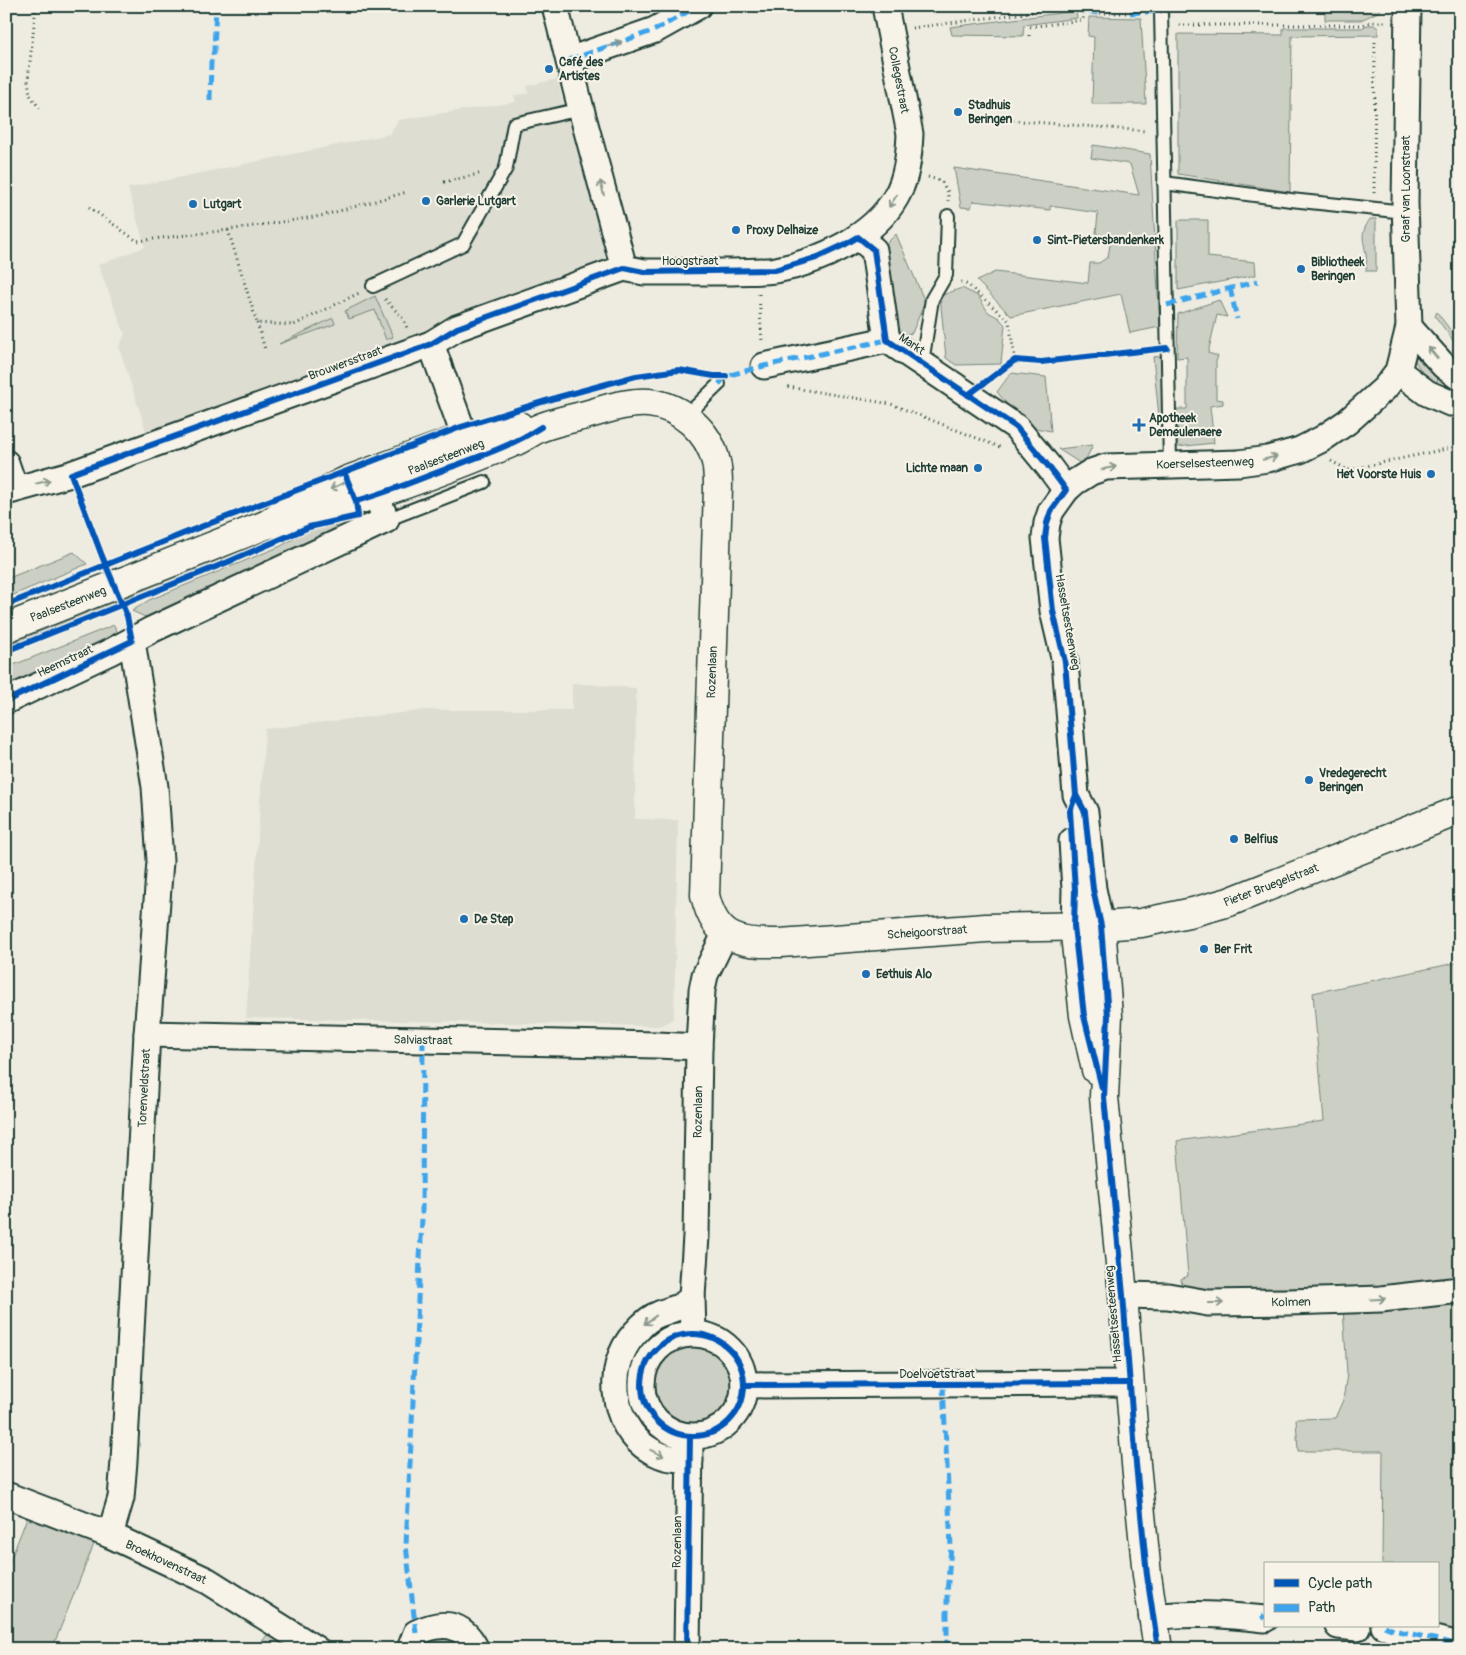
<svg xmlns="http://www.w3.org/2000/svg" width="1466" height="1655" font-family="Pangolin,sans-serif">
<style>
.built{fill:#ddddd2}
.green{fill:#cccfc4;stroke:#76867c}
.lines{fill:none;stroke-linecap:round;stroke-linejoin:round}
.service-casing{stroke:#1f3d34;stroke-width:16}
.minor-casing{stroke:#1f3d34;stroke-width:29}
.tertiary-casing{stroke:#1f3d34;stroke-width:31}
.path{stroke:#1f3d34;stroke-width:3;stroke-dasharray:1 4;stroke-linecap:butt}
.service{stroke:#f7f3e8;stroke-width:12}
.minor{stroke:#f7f3e8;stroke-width:25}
.tertiary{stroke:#f7f3e8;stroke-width:28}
.quiet{stroke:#3da4eb;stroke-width:5;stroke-dasharray:10 5;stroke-linecap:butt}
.cycleway-casing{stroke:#f7f3e8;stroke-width:9}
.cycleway{stroke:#0057b8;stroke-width:6}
.oneway{stroke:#8b988e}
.poi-dot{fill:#1f6fb2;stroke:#f7f3e8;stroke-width:2}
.labels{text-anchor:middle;stroke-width:4;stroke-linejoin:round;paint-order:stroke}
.poi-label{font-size:12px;font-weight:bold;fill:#1f3d34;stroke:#f7f3e8;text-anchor:start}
.street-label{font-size:12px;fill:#1f3d34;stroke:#f7f3e8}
</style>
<rect width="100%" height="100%" fill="#eeece1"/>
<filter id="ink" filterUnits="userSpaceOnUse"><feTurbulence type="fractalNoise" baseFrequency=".02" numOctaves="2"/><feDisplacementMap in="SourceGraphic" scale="10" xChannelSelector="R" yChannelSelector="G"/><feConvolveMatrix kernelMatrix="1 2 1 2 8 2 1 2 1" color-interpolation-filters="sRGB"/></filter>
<g filter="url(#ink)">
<g class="built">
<polygon points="557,79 566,114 574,113 610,261 246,404 244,398 169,424 170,430 163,432 161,426 146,431 119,347 125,334 98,265 145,247 128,188 390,134 398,120 516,102 514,95 528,94 527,86"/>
<polygon points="572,683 636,688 635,819 678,820 674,1017 671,1020 663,1025 655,1026 246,1018 265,729 426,710 572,710"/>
</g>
<g class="green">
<polygon points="1339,6 1380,6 1380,11 1361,20 1325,20 1325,11 1338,11"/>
<polygon points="1076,11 1077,18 1024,25 1023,36 952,35 950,27"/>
<polygon points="1089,17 1141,18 1146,104 1092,104 1094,37 1088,36"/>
<polygon points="1367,25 1374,25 1378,28 1378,35 1292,36 1290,192 1178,174 1178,34 1283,35 1283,28 1362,28"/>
<polygon points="1093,145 1150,154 1160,327 1130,333 1121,294 1011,316 977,281 995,272 1088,283 1090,263 1099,263 1108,257 1110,245 1104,236 1096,234 1098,213 1050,206 1050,210 973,201 971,208 961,207 954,168 1139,195 1130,164 1091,158"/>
<path d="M 1370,219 L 1376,219 L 1376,271 L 1366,271 C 1366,265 1367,259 1366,254 C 1363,238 1360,234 1370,219 Z"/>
<polygon points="1178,220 1208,220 1208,257 1255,262 1256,275 1178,290"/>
<polygon points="896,234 925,302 912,333 897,336 884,246"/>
<polygon points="962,288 978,296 988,312 999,318 1005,325 1001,364 956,365 946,358 940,296"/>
<polygon points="375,296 393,337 386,340 375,310 349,319 345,311"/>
<polygon points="1219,300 1227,317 1217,315 1208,353 1218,356 1216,362 1216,399 1223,400 1223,404 1210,406 1214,443 1177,447 1177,409 1187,409 1187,357 1177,358 1178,314"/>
<polygon points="1437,312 1459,342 1458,347 1435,316"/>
<polygon points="333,318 335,324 279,344"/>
<polygon points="1419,347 1439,376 1436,385 1424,376 1414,359"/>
<polygon points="1161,356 1165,427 1160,427 1153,357"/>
<polygon points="1011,373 1046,377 1051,431 1025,426 997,392"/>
<polygon points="1093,445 1083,465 1058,449"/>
<polygon points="338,526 340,529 159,615 145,617 132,611 149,600 281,546 312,528"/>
<polygon points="273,535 275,539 6,646 6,642"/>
<polygon points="74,552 87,564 6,598 6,579"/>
<polygon points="114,625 119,637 6,688 6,668"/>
<polygon points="1460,962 1460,1282 1201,1297 1182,1289 1181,1279 1188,1276 1177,1141 1324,1121 1313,993"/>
<polygon points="1460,1296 1460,1600 1455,1636 1409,1626 1437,1626 1437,1564 1382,1564 1383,1451 1298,1451 1296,1419 1335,1418 1343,1400 1347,1374 1343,1307"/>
<path d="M 667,1324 L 667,1329 C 622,1354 620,1410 663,1438 L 664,1443 L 647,1435 L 643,1430 L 627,1400 L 628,1367 L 638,1346 L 656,1328 Z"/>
<circle cx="693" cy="1385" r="40"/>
<polygon points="29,1513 96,1539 52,1649 6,1649 6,1571"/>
<polygon points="271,1630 294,1649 256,1649"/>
<polygon points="444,1633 467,1649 420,1649 425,1642"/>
</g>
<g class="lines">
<g class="service-casing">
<g id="service">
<polyline points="1161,11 1170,464"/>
<polyline points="1164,183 1291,200 1405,212"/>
<polyline points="373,286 463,244 506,168 514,124 581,109"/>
<polyline points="922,363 932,299 946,275 948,216"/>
<polyline points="685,417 719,384"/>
<polyline points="386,520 484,482"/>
</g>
</g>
<g class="minor-casing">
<g id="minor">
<polyline points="555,6 581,109 624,268"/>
<polyline points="569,60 655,30 698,6"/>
<polyline points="858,237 874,250 887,340"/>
<path d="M 624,268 L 644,272 C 673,272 702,272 731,272 C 746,271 762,272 776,270 C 820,262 874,236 896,197 C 907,178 909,155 910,134 L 885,6"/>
<polyline points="1409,327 1444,366 1460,378"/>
<polyline points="431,344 472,457"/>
<polyline points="764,366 887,340 1016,427 1049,467 1066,490"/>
<polyline points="1398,371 1427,393 1450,403 1460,400"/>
<polyline points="6,463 15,489"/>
<polyline points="6,492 71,474 431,344 457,328 624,268"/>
<polyline points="6,701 110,652 151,630 386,520 369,476"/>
<polyline points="1072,841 1075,890 1074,926"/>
<polyline points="1101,926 1093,889 1085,812 1076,795 1065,662 1053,611 1045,538 1047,523 1051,511 1066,490 1075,482 1091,472 1106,467 1239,463 1268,459 1300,450 1322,439 1347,422 1385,388 1398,371 1409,327 1405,203 1408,6"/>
<polyline points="147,1034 657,1045 699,1047"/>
<polyline points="1123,1295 1168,1296 1208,1303 1288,1302 1381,1299 1460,1290"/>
<polyline points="693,1333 692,1297 696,1236 699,1047 702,990 705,975 726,932"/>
<circle cx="693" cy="1385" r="51"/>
<polyline points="744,1385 1130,1383"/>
<path d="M 690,1460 C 680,1459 669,1459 660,1455 C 612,1437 602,1368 635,1333 C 641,1326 650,1317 659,1314 C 673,1308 681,1309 692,1297"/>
<polyline points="6,1495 110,1535 208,1581 316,1649"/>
<polyline points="110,1535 121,1498 124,1461 147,1034 160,861 155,787 132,641"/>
<path d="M 1152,1617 C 1190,1612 1227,1615 1265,1619"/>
<polyline points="1338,1626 1357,1628"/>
<polyline points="1384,1626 1394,1630 1460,1645"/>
<path d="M 410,1649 L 416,1633 C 441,1621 462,1621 476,1649"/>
<polyline points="687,1649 690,1443"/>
</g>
</g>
<g class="tertiary-casing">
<g id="tertiary">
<path d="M 268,524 C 294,522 313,514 338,506 C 399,488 457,466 516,441 C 525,437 533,430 542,427 C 555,422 569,419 582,416 C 604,410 627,401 649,403 C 680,406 709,431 716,462 C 718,470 718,479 718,488 L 705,895 C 715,940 740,944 780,943 L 986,928 L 1101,926 L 1141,923 L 1193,912 L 1229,902 L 1460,810"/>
<polyline points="6,628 268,524 287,510 348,480 465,437 519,426"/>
<polyline points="1074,926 1084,1016 1096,1070"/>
<polyline points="1101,926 1108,1016 1104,1097 1123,1295 1136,1464 1147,1575 1158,1649"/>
</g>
</g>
<g class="path">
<polyline points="36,6 28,80 30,95 40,109"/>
<polyline points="1100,13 1130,13"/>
<polyline points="1179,25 1362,25 1371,22 1385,22"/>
<polyline points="912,28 1047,10 1060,6"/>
<polyline points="1029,36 1029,27 1083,20 1084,11"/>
<polyline points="983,118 1147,131"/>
<polyline points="928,177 941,181 948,192 948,201"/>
<polyline points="444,182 483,173"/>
<polyline points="1374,193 1375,38"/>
<polyline points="89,207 137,241 228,230 321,216 407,192"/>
<polyline points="228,230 257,323 294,325 359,293"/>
<polyline points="961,282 968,285 1009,321 1015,360"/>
<polyline points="759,294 762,342"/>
<polyline points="385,299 404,320 407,328"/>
<polyline points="257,323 265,349"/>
<polyline points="988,380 1015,360 1041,362 1152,350"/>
<polyline points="788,387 891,404 1002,448"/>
<polyline points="1331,461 1348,470 1460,446"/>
</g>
<use href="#service" class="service"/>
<use href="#minor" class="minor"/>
<use href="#tertiary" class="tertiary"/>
<g class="quiet">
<polyline points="1058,8 1100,13"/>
<polyline points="1130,13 1161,11"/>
<polyline points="569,60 655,30 698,6"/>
<polyline points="210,100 211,62 214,51 216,6"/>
<polyline points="1230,288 1237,319"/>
<polyline points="1167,305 1258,281"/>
<polyline points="719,384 726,376 764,366 887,340 890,342"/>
<polyline points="943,1385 951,1547 947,1593 947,1649"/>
<polyline points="1262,1619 1265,1615"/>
<polyline points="1384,1626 1394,1630 1460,1645"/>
<polyline points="416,1633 406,1545 422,1218 423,1040"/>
</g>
<g class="cycleway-casing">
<g id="cycleway">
<polyline points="968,395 1015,360 1041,362 1167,348"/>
<path d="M 356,501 C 387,493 417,480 446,469 C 478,457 512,446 541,427"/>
<polyline points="6,605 190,531 344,472"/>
<polyline points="6,651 228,562 309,527 358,516 356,501 344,472 461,427 555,398 636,376 679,370 714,376 726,376"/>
<polyline points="6,701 132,641 127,616 102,556 71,474 431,344 457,328 624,268 644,272 775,270 816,258 846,244 858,237 874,250 887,340 1016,427 1049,467 1066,490 1051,511 1047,523 1045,538 1053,611 1065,662 1076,795 1085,812 1093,889 1101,926 1108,1016 1104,1097 1123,1295 1136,1464 1147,1575 1158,1649"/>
<polyline points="1076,795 1070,811 1075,890 1074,926 1084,1016 1102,1088"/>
<circle cx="693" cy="1385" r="51"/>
<polyline points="744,1385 1130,1383"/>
<polyline points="687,1649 690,1436"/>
</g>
</g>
<use href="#cycleway" class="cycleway"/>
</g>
<defs><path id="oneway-shaft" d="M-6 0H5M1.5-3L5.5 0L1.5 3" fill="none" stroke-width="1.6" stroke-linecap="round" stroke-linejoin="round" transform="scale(1.25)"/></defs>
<g class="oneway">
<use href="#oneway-shaft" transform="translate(615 44) rotate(-19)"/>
<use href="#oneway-shaft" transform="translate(602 188) rotate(-105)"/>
<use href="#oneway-shaft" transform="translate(893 201) rotate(123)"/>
<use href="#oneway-shaft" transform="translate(1433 353) rotate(-130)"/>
<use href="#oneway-shaft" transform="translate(1270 458) rotate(-14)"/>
<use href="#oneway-shaft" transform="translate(1109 468) rotate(-11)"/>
<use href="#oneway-shaft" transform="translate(43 482) rotate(-14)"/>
<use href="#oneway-shaft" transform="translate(337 486) rotate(155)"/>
<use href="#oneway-shaft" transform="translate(1378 1299) rotate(-3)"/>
<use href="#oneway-shaft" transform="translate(1216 1303)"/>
<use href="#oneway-shaft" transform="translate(650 1320) rotate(144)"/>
<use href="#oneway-shaft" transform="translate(657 1453) rotate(25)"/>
</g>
</g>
<g class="poi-dot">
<circle cx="549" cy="69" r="5"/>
<circle cx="958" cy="112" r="5"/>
<circle cx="426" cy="201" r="5"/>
<circle cx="193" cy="204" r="5"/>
<circle cx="736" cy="230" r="5"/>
<circle cx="1037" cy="240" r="5"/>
<circle cx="1301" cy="269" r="5"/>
<path d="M1136.5 417.5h5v5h5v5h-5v5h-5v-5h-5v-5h5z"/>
<circle cx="978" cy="468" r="5"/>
<circle cx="1431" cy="474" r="5"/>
<circle cx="1309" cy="780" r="5"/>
<circle cx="1234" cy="839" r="5"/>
<circle cx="464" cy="919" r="5"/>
<circle cx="1204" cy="949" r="5"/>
<circle cx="866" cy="974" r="5"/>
</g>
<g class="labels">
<g class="poi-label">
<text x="559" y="66">Café des<tspan x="559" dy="14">Artistes</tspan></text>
<text x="968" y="109">Stadhuis<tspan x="968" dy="14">Beringen</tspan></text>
<text x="436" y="205">Garlerie Lutgart</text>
<text x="203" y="208">Lutgart</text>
<text x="746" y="234">Proxy Delhaize</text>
<text x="1047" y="244">Sint-Pietersbandenkerk</text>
<text x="1311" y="266">Bibliotheek<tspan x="1311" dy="14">Beringen</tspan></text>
<text x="1149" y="422">Apotheek<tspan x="1149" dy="14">Demeulenaere</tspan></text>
<text x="968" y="472" text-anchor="end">Lichte maan</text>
<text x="1421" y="478" text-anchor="end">Het Voorste Huis</text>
<text x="1319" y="777">Vredegerecht<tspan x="1319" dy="14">Beringen</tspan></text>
<text x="1244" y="843">Belfius</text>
<text x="474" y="923">De Step</text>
<text x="1214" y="953">Ber Frit</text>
<text x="876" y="978">Eethuis Alo</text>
</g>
<g class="street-label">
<text transform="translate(899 80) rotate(79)" y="4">Collegestraat</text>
<text transform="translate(1406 189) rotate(-90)" y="4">Graaf van Loonstraat</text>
<text x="690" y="265">Hoogstraat</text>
<text transform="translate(912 344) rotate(34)" y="4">Markt</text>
<text transform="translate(345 363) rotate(-20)" y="4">Brouwersstraat</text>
<text transform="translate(446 457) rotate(-21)" y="4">Paalsesteenweg</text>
<text transform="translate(1205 463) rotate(-2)" y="4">Koerselsesteenweg</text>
<text transform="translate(68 604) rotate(-21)" y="4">Paalsesteenweg</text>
<text transform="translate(1068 622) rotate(80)" y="4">Hasseltsesteenweg</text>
<text transform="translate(65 661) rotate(-25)" y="4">Heemstraat</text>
<text transform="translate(712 672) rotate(-88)" y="4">Rozenlaan</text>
<text transform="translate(1271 885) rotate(-21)" y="4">Pieter Bruegelstraat</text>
<text transform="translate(927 932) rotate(-4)" y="4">Scheigoorstraat</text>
<text transform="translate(423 1040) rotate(1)" y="4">Salviastraat</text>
<text transform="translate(144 1088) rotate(-87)" y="4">Torenveldstraat</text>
<text transform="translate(698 1112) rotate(-89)" y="4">Rozenlaan</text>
<text transform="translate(1291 1302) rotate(-1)" y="4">Kolmen</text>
<text transform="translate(1113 1314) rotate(-95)" y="4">Hasseltsesteenweg</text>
<text x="937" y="1378">Doelvoetstraat</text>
<text transform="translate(677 1542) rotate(-89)" y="4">Rozenlaan</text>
<text transform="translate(166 1562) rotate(25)" y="4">Broekhovenstraat</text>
</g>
</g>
<rect width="1466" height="1655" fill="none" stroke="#f7f3e8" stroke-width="25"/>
<rect x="12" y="12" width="1441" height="1630" fill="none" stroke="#1f3d34" stroke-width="2" filter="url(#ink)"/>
<rect x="1264" y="1562" width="175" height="65" fill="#f7f3e8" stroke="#a1aaa0"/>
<rect x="1274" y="1579" width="25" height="8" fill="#0057b8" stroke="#a1aaa0"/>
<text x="1308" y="1588" font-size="15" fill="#1f3d34">Cycle path</text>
<rect x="1274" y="1604" width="25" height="8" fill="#3da4eb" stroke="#a1aaa0"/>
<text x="1308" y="1612" font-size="15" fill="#1f3d34">Path</text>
</svg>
